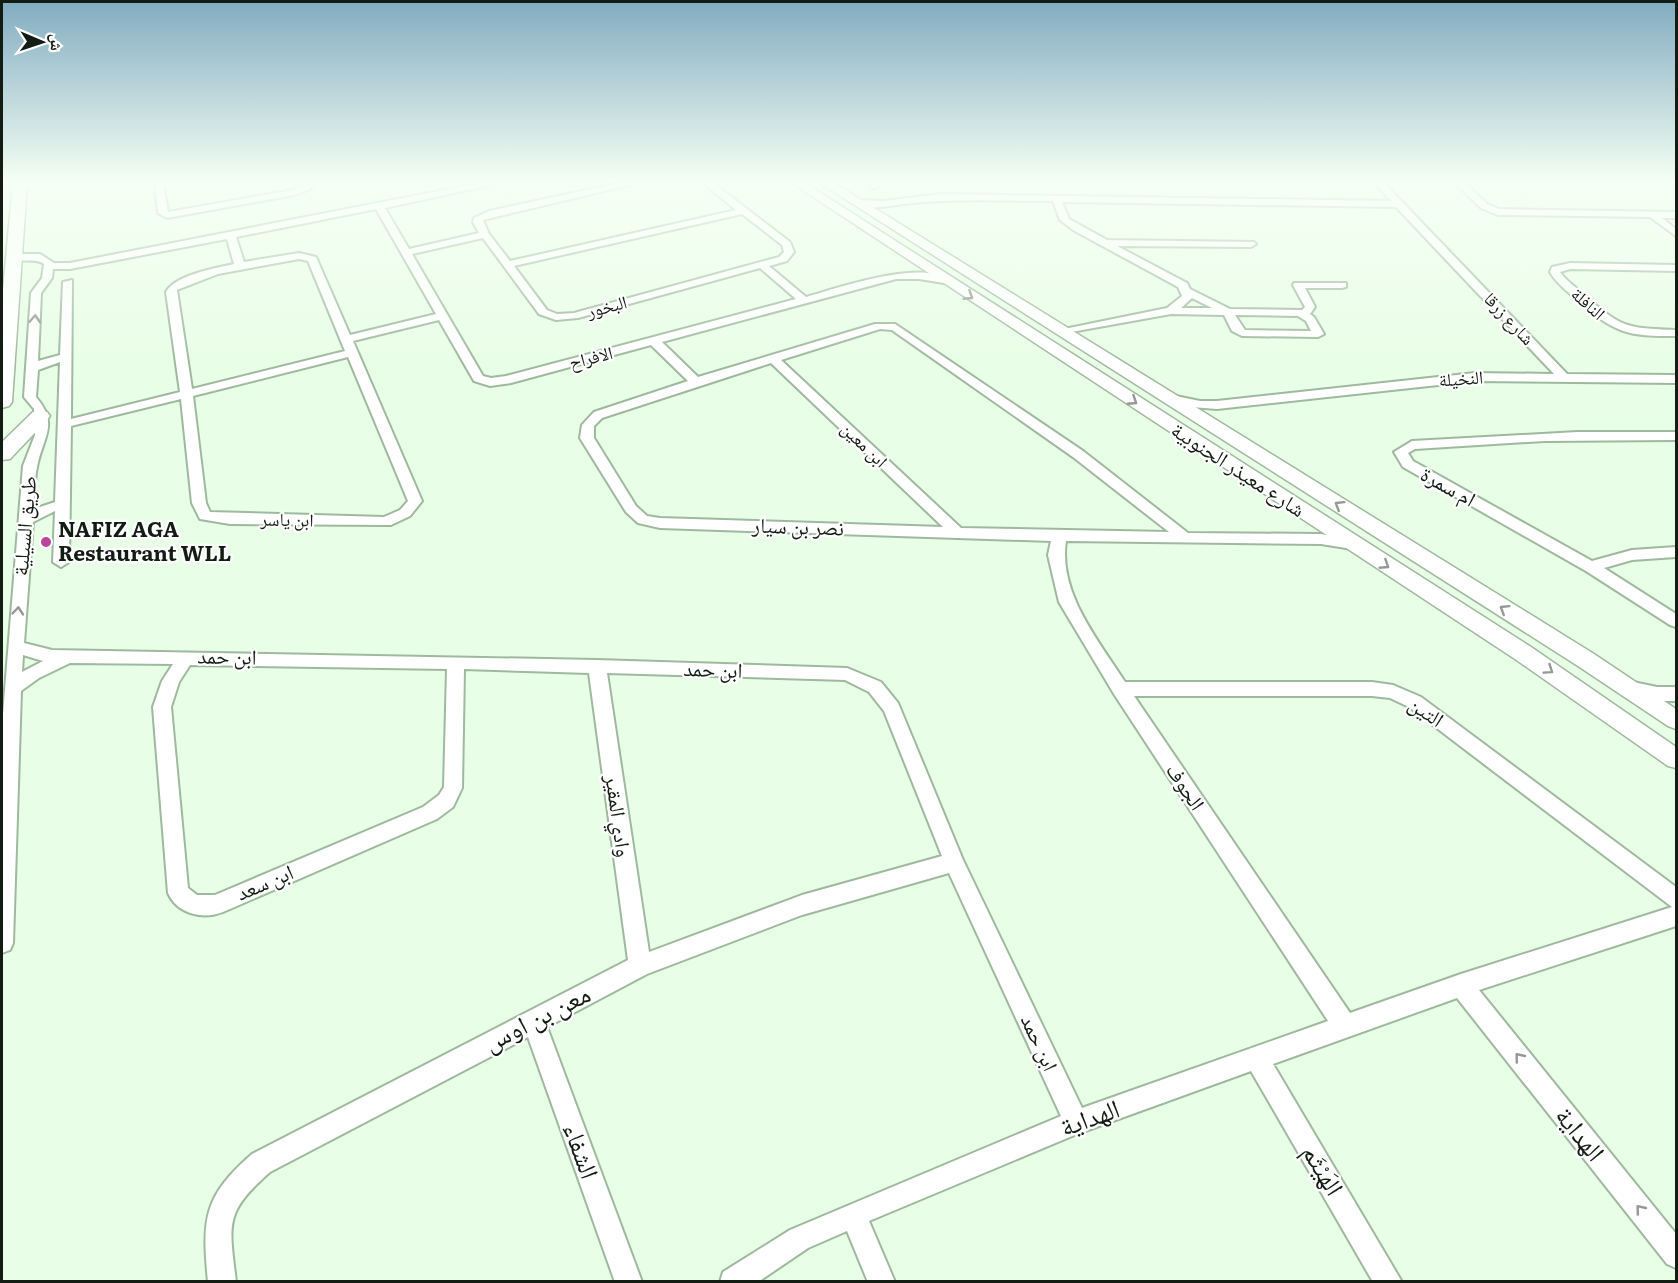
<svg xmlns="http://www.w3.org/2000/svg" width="1678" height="1283" font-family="Literata,'Noto Naskh Arabic',serif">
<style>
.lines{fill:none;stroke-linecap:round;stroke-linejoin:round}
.minor-casing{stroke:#9fb99e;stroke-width:4}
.tertiary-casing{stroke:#9fb99e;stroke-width:3}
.primary-casing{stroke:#9fb99e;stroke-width:3}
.minor{fill:#fff;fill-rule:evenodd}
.tertiary{fill:#fff;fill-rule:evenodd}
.primary{fill:#fff;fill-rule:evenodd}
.oneway{stroke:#949994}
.poi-dot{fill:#bb4399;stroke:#fff;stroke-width:2}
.labels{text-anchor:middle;stroke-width:4.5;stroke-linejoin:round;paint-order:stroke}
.far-street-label{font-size:18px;fill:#121c12;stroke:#fff}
.street-label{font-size:21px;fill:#121c12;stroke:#fff}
.poi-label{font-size:21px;font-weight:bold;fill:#121c12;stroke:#fff;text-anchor:start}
.near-street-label{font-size:26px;fill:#121c12;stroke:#fff}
</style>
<rect width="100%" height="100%" fill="#e9fee7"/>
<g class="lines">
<g class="minor-casing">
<g id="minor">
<polygon points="155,183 163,183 168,212 293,190 305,183 314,183 310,189 295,195 167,218 158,213"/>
<path d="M 480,183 L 500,183 L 385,208 L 409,249 L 479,233 L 473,222 L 474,218 L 489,211 L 619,183 L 638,183 L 483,220 L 489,234 L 510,261 L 736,210 L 703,183 L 713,183 L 790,242 L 794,252 L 787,261 L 769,266 L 806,297 C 838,288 921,259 949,280 L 944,283 L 919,279 L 896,279 L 662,342 L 698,377 L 875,324 L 895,324 L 1083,451 L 1188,533 L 1321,534 L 1357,541 L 1359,544 L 1357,547 L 1352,549 L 1321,544 L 1066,541 C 1058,593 1099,641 1125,682 L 1372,682 L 1393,685 L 1421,697 L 1676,887 L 1676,926 L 1479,990 L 1676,1234 L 1676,1268 L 1667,1264 L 1457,998 L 1273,1064 L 1402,1282 L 1373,1282 L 1251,1071 L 1077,1134 L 869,1221 L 895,1282 L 868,1282 L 847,1231 L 808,1248 L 758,1282 L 720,1282 L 723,1272 L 790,1230 L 1061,1116 L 949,873 L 802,915 L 647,974 L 547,1027 L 642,1282 L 615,1282 L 528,1037 L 270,1172 C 224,1213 229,1223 236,1282 L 208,1282 C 202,1219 203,1197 252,1154 L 628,960 L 589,673 L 464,669 L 462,788 L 453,807 L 437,819 L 223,912 C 203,920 177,914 168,893 L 153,707 L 162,681 L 173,664 L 70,663 L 39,678 L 21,691 L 13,943 L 10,950 L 2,953 L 2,727 L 23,466 L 35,435 L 34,409 L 24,397 L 31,293 L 42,278 L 44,264 C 34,257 20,264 11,257 L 16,254 L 40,254 L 54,263 L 70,263 ZM 376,209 L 436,314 L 350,335 L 316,257 L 299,253 L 244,262 L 236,237 ZM 742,214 L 782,245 L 784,252 L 779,257 L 574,313 L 557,314 L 547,310 L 514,266 ZM 483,238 L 539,314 L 556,320 L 578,318 L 760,268 L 796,299 L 506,376 L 491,378 L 483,376 L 412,254 ZM 227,239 L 234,264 C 216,268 175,275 166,292 L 180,392 L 71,419 L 72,280 L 63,282 L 60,355 L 38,361 L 41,293 L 52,278 L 53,269 L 70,269 ZM 299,259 L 308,261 L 345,351 L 192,389 L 177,290 L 218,274 ZM 439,320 L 474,381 L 490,386 L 511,383 L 651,345 L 688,381 L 594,412 L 582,425 L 580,438 L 626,512 L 638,523 L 660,528 L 1051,541 L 1048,555 L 1059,602 L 1114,694 L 1328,1021 L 1082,1108 L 963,860 L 898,703 L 881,682 L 847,668 L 597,660 L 52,650 L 24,643 L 33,522 L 55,511 L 53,562 L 61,567 L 69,562 L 71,426 L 181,399 L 192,503 L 200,519 L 230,524 L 391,525 L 410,516 L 422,501 L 353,341 ZM 880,329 L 892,330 L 1073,457 L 1169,532 L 961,528 L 781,360 ZM 348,357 L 408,501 L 400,510 L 384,517 L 210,512 L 206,503 L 193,396 ZM 60,362 L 55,502 L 34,509 C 35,496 34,480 37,467 C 42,438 60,425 36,397 L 38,370 ZM 771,363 L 943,527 L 660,518 L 647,516 L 636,506 L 594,438 L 594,426 L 602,418 ZM 23,655 L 43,661 L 22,672 ZM 190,665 L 447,669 L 444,787 L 439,795 L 423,807 L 215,895 L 197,895 L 188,888 L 171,707 L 179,682 ZM 607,673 L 845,680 L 869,692 L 884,711 L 942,856 L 802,895 L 649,952 ZM 1134,696 L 1372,696 L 1390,698 L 1409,707 L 1672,907 L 1461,974 L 1350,1013 Z"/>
<polygon points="870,183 878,183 878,187 871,189"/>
<path d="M 1375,183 L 1384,183 L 1567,374 L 1676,375 L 1676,383 L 1475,381 L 1217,409 L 1191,407 L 1167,402 L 1165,399 L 1171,395 L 1200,401 L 1217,401 L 1475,373 L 1554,374 L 1396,207 L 1062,202 L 1069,219 L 1107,240 L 1254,242 L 1256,244 L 1251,247 L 1117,246 L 1187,283 L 1190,289 L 1230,309 L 1302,310 L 1305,307 L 1293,285 L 1294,283 L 1346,283 L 1346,287 L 1342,288 L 1305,288 L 1315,307 L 1310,314 L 1314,317 L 1324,334 L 1318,337 L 1242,336 L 1232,331 L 1224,315 L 1171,314 L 1060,334 L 1058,332 L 1064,329 L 1167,308 L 1182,296 L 1178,287 L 1073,230 L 1060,220 L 1053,201 C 1003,201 953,198 903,204 C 889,206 864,211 852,203 L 857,200 L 884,201 L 942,194 L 1391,201 ZM 1192,298 L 1212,308 L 1181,308 ZM 1235,315 L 1298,316 L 1306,321 L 1311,331 L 1245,330 Z"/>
<polygon points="1455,183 1465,183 1487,204 1499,209 1676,212 1676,218 1662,218 1676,229 1676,236 1650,217 1498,215 1481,208"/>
<path d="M 1570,263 L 1676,265 L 1676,271 L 1570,269 L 1560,272 C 1566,281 1576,287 1584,295 C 1622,328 1626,328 1676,330 L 1676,336 C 1627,337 1613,332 1576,299 C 1566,290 1556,283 1550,272 L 1552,267 Z"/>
<polygon points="1577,432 1676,432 1676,440 1544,441 1415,449 1408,453 1413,461 1592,561 1632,550 1676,547 1676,557 1632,560 1604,568 1676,614 1676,627 1670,625 1586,571 1403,467 1394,452 1412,441"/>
<polygon points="1633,682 1657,687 1676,687 1676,701 1657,701 1627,694 1624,689 1627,684"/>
</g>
</g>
<g class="tertiary-casing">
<g id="tertiary">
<polygon points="792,183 805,183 1531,647 1676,747 1676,768 1668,766 1515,659"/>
<polygon points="820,183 834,183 1594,654 1676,709 1676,729 1668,726 1578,666"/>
</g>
</g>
<g class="primary-casing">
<g id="primary">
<polygon points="13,183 27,183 12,402 9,406 2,408 2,301"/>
<polygon points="40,410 47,412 50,416 47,420 10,459 2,460 2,442 33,412"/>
</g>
</g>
<use href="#minor" class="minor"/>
<use href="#tertiary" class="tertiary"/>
<use href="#primary" class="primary"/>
</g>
<defs><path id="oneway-chevron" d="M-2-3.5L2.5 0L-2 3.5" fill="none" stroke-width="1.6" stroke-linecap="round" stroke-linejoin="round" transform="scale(1.5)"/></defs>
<g class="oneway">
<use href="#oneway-chevron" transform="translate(969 296) rotate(33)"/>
<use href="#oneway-chevron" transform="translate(35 319) rotate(-87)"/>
<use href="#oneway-chevron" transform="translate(1133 401) rotate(33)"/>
<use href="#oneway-chevron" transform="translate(1339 505) rotate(-148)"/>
<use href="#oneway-chevron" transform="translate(1385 565) rotate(33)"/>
<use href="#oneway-chevron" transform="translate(1504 609) rotate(-148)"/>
<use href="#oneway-chevron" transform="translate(18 611) rotate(-85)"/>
<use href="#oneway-chevron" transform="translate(1549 670) rotate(34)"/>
<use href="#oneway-chevron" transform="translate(1519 1057) rotate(-129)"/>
<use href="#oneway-chevron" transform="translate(1640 1209) rotate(-129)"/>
</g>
<linearGradient id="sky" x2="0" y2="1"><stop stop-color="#81acc0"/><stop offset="0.5" stop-color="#f5fff4"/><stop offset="1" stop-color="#f5fff4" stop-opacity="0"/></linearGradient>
<rect width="1678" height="363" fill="url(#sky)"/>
<circle class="poi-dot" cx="46" cy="542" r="6"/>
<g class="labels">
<g class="far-street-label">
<text transform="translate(1588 304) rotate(42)" y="6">النافلة</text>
<text transform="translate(607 307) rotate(-15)" y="6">البخور</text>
<text transform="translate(1509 319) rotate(47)" y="6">شارع زرقا</text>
<text transform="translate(591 358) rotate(-14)" y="6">الافراح</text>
<text transform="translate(1461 379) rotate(-4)" y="6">النخيلة</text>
<text transform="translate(864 445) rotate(44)" y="6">ابن معين</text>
<text transform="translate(287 520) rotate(1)" y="6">ابن ياسر</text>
</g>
<g class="street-label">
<text transform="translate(1238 470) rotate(33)" y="7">شارع معيذر الجنوبية</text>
<text transform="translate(1448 487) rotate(29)" y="7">ام سمرة</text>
<text transform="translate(25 526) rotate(-85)" y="7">طريق السيلية</text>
<text transform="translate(798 527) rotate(2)" y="7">نصر بن سيار</text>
<text transform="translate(227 657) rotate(1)" y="7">ابن حمد</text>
<text transform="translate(713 670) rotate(2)" y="7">ابن حمد</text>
<text transform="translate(1426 712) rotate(34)" y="7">التين</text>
<text transform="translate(1185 787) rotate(56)" y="7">الجوف</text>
<text transform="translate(618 816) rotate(82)" y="7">وادي المقير</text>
<text transform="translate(265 883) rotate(-23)" y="7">ابن سعد</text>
<text transform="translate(1039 1043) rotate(65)" y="7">ابن حمد</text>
</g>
<g class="poi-label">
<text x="58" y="537">NAFIZ AGA<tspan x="58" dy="24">Restaurant WLL</tspan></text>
</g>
<g class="near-street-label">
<text transform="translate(537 1018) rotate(-27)" y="9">معن بن اوس</text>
<text transform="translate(1090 1118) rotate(-20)" y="9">الهداية</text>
<text transform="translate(1580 1134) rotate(51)" y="9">الهداية</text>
<text transform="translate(581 1151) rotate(70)" y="9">الشفاء</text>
<text transform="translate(1323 1170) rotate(59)" y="9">الهَيْثَم</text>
</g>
</g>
<rect width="1678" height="1283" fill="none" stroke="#121c12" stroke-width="6"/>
<g transform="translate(42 42) rotate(92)" stroke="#ffffff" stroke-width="4.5" paint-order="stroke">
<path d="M0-4.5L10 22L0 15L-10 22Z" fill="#121c12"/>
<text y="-9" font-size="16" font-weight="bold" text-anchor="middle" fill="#121c12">ش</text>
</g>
</svg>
